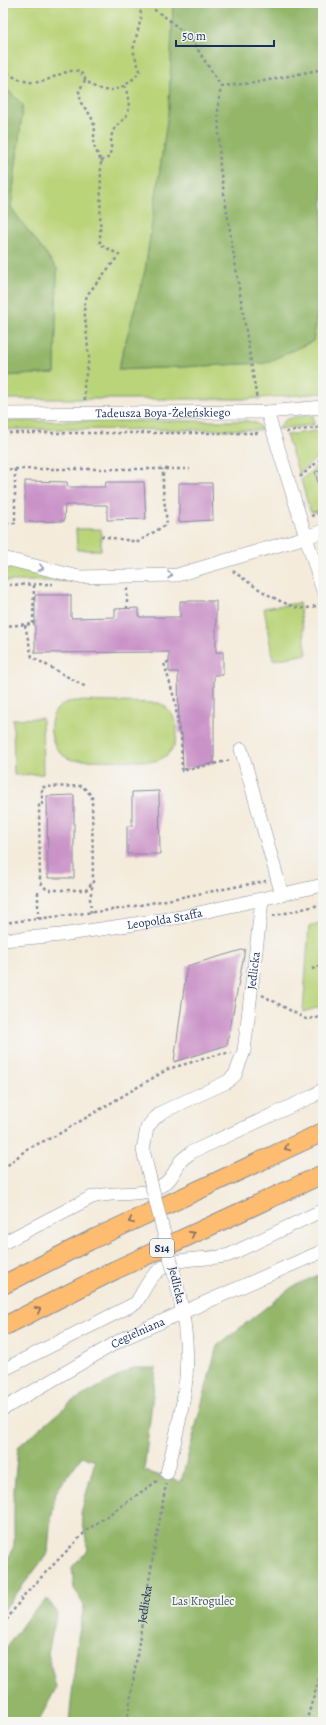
<svg xmlns="http://www.w3.org/2000/svg" width="326" height="1725" font-family="Alegreya,serif">
<style>
.green{fill:#bad479;stroke:#6a826c}
.forest{fill:#93b669;stroke:#577264}
.building{fill:#ca93c8}
.lines{fill:none;stroke-linecap:round;stroke-linejoin:round}
.minor-casing{stroke:#888d9c;stroke-width:14}
.highway-casing{stroke:#888d9c;stroke-width:20}
.path{stroke:#888d9c;stroke-width:2.5;stroke-dasharray:3 3;stroke-linecap:butt}
.minor{stroke:#fff;stroke-width:13}
.highway{stroke:#fdbc70;stroke-width:18}
.minor-bridge-casing{stroke:#888d9c;stroke-width:14;stroke-linecap:butt}
.minor-bridge{stroke:#fff;stroke-width:13}
.oneway{stroke:#8d97ae}
.oneway2{stroke:#816e66}
.labels{text-anchor:middle;stroke-width:3.5;stroke-linejoin:round;paint-order:stroke}
.shield{fill:#f6f6f2;stroke:#5d6b8a;stroke-width:1}
.shield-label{font-size:11px;font-weight:bold;fill:#1b2f5e}
.street-label{font-size:12px;fill:#1b2f5e;stroke:#f6f6f2}
.park-label{font-size:12px;fill:#435865;stroke:#f6f6f2}
</style>
<rect width="100%" height="100%" fill="#f6f6f2"/>
<filter id="ink" filterUnits="userSpaceOnUse"><feTurbulence type="fractalNoise" baseFrequency=".025" numOctaves="2"/><feDisplacementMap in="SourceGraphic" scale="8" xChannelSelector="R" yChannelSelector="G"/><feConvolveMatrix kernelMatrix="1 2 1 2 8 2 1 2 1" color-interpolation-filters="sRGB"/></filter>
<filter id="wash" filterUnits="userSpaceOnUse"><feTurbulence type="fractalNoise" baseFrequency=".012" numOctaves="4" result="noise"/><feDisplacementMap in="SourceGraphic" scale="16" xChannelSelector="R" yChannelSelector="G"/><feGaussianBlur stdDeviation="0.9" result="paint"/><feColorMatrix in="noise" values="0 0 0 0 0 0 0 0 0 0 0 0 0 0 0 0 0 1.4 0 .05"/><feComposite in="paint" operator="in"/></filter>
<g filter="url(#wash)">
<rect width="100%" height="100%" fill="#f4ebdb"/>
<g class="green">
<polygon points="3,3 173,3 169,107 145,271 118,370 265,363 313,341 323,287 323,393 248,399 3,399 3,376 55,373 57,269 11,208 23,105 3,85"/>
<path d="M 313,415 L 314,425 L 279,429 C 283,415 300,417 313,415 Z"/>
<polygon points="6,421 248,421 256,423 264,430 3,429 3,422"/>
<polygon points="323,430 323,452 299,474 286,435"/>
<polygon points="323,460 323,470 315,472 323,500 323,510 314,512 310,511 301,480"/>
<polygon points="76,529 101,529 101,550 77,550"/>
<polygon points="7,564 72,581 4,581 4,567"/>
<polygon points="299,603 307,654 273,660 264,608"/>
<path d="M 75,701 L 159,703 C 184,714 183,754 155,761 L 72,760 C 43,750 43,702 75,701 Z"/>
<polygon points="42,718 43,774 14,775 13,719"/>
<polygon points="323,922 323,1006 303,1012 309,926"/>
</g>
<g class="forest">
<polygon points="173,3 323,3 323,287 313,341 265,363 118,370 145,271 169,107"/>
<polygon points="3,85 23,105 11,208 57,269 55,373 3,376"/>
<polygon points="323,1273 323,1722 69,1722 78,1637 84,1606 74,1588 72,1567 88,1550 81,1513 95,1461 82,1456 56,1492 50,1526 48,1553 3,1611 3,1574 14,1545 14,1488 18,1447 71,1402 134,1368 156,1368 144,1471 181,1482 217,1346 292,1287"/>
<polygon points="47,1599 57,1612 48,1653 56,1688 38,1722 3,1722 3,1652 29,1616"/>
</g>
<g id="blocks">
<g class="building">
<polygon points="323,470 323,491 320,491 315,472"/>
<polygon points="25,481 67,482 68,487 105,487 106,482 144,482 146,519 107,520 107,505 65,505 64,521 25,522"/>
<polygon points="179,483 212,483 213,520 179,522"/>
<polygon points="35,595 71,595 71,618 115,617 115,609 139,608 139,617 180,617 180,601 216,601 216,652 223,652 223,675 214,675 214,763 183,769 182,733 179,733 178,672 169,672 169,652 35,653"/>
<polygon points="159,791 160,854 127,854 127,826 132,826 132,792"/>
<polygon points="74,795 74,878 48,878 47,796"/>
<polygon points="245,949 227,1045 174,1062 187,966"/>
</g>
</g>
</g>
<g filter="url(#ink)">
<use href="#blocks" fill-opacity="0" stroke="#888d9c" stroke-width="1"/>
<g class="lines">
<g class="minor-casing">
<g id="minor">
<path id="s2" d="M 3,414 L 267,412 L 323,407"/>
<polyline points="323,531 306,537 323,591"/>
<polyline points="3,558 79,577 177,575 306,537 267,412"/>
<polyline points="241,749 282,895"/>
<path id="s3" d="M 3,940 L 61,935 L 181,917 L 323,885"/>
<path id="s4" d="M 150,1179 L 143,1150 L 147,1128 L 153,1120 L 162,1112 L 227,1082 L 235,1075 L 244,1051 L 262,900"/>
<path d="M 3,1243 L 92,1197 C 115,1190 142,1199 164,1184 C 173,1178 175,1170 180,1162 C 183,1158 188,1155 192,1152 L 313,1096 L 323,1089"/>
<path d="M 3,1370 L 136,1303 C 142,1294 146,1284 153,1276 C 174,1253 201,1262 229,1255 L 323,1210"/>
<path id="s5" d="M 3,1409 L 124,1338 L 323,1251"/>
<path d="M 167,1473 C 173,1449 179,1425 183,1401 C 191,1359 185,1314 174,1273"/>
</g>
</g>
<g class="highway-casing">
<g id="highway">
<polyline points="3,1285 89,1241 323,1132"/>
<polyline points="3,1327 115,1270 323,1174"/>
</g>
</g>
<g class="path">
<polyline points="144,3 168,19 191,39 221,86 218,106 220,168 257,400"/>
<polyline points="321,3 323,4"/>
<path d="M 3,69 C 13,79 30,85 44,81 C 56,77 66,69 80,71 C 95,99 123,94 140,71 L 133,50 L 141,18 L 140,3"/>
<polyline points="85,80 79,91 81,103 91,116 95,128 93,144 101,161 100,244 119,255 87,295 84,306 89,358 84,385 85,403"/>
<polyline points="221,86 254,83 323,69"/>
<path d="M 101,161 L 108,158 C 113,150 110,142 112,134 C 114,127 119,124 124,119 C 132,110 128,96 125,86"/>
<polyline points="286,432 323,427"/>
<polyline points="3,433 261,433"/>
<polyline points="15,469 190,469"/>
<polyline points="3,470 15,469 15,523 3,524"/>
<polyline points="300,477 323,457"/>
<polyline points="311,516 323,512"/>
<polyline points="101,536 138,542 167,524 163,489 163,469"/>
<path d="M 233,571 C 250,584 278,603 299,608 C 305,609 314,607 320,604"/>
<polyline points="3,585 53,584"/>
<polyline points="320,603 323,613"/>
<polyline points="127,609 127,587"/>
<polyline points="25,625 32,657 86,687"/>
<polyline points="3,626 33,624 34,585"/>
<polyline points="169,662 164,663 175,701 179,734 181,734 182,771 231,760"/>
<polyline points="91,913 90,899 93,882 92,796 82,786 42,787 42,804 39,804 40,882 47,890 86,890 93,882"/>
<polyline points="273,916 323,904"/>
<polyline points="38,919 38,892"/>
<polyline points="3,923 119,909 266,881"/>
<polyline points="312,969 323,965"/>
<polyline points="262,995 306,1019 323,1017"/>
<polyline points="3,1169 27,1149 57,1135 168,1069 220,1054 231,1053"/>
<polyline points="3,1625 25,1594 87,1530 157,1481"/>
<path id="s1" d="M 127,1722 L 144,1609 L 166,1484"/>
<polyline points="306,1722 319,1679 323,1678"/>
</g>
<use href="#minor" class="minor"/>
<use href="#highway" class="highway"/>
<g class="minor-bridge-casing">
<polyline id="minor-bridge" points="150,1179 174,1273"/>
</g>
<use href="#minor-bridge" class="minor-bridge"/>
</g>
<defs><path id="oneway-chevron" d="M-2-3.5L2.5 0L-2 3.5" fill="none" stroke-width="1.6" stroke-linecap="round" stroke-linejoin="round"/></defs>
<g class="oneway">
<use href="#oneway-chevron" transform="translate(41 568) rotate(14)"/>
<use href="#oneway-chevron" transform="translate(170 575) rotate(-1)"/>
</g>
<g class="oneway2">
<use href="#oneway-chevron" transform="translate(287 1148) rotate(155)"/>
<use href="#oneway-chevron" transform="translate(131 1221) rotate(155)"/>
<use href="#oneway-chevron" transform="translate(192 1234) rotate(-26)"/>
<use href="#oneway-chevron" transform="translate(38 1310) rotate(-27)"/>
</g>
</g>
<g class="labels">
<rect class="shield" x="150" y="1239" width="24" height="18" rx="3"/>
<g class="shield-label">
<text x="162" y="1252">S14</text>
</g>
<g class="street-label">
<text dy="4" stroke="none"><textPath href="#s2" startOffset="160">Tadeusza Boya-Żeleńskiego</textPath></text>
<text dy="4" stroke="none"><textPath href="#s3" startOffset="163">Leopolda Staffa</textPath></text>
<text dy="4" stroke="none"><textPath href="#s4" startOffset="263">Jedlicka</textPath></text>
<text transform="translate(177 1285) rotate(77)" y="4">Jedlicka</text>
<text dy="4" stroke="none"><textPath href="#s5" startOffset="155">Cegielniana</textPath></text>
<text dy="4" stroke="none"><textPath href="#s1" startOffset="119">Jedlicka</textPath></text>
</g>
<g class="park-label">
<text x="203" y="1605">Las Krogulec</text>
</g>
</g>
<rect width="326" height="1725" fill="none" stroke="#f6f6f2" stroke-width="16"/>
<path d="M176 40v6h98v-6" fill="none" stroke="#1b2f5e" stroke-width="2"/>
<text x="182" y="40" font-size="12" fill="#1b2f5e" stroke="#f6f6f2" stroke-width="3" paint-order="stroke">50 m</text>
</svg>
